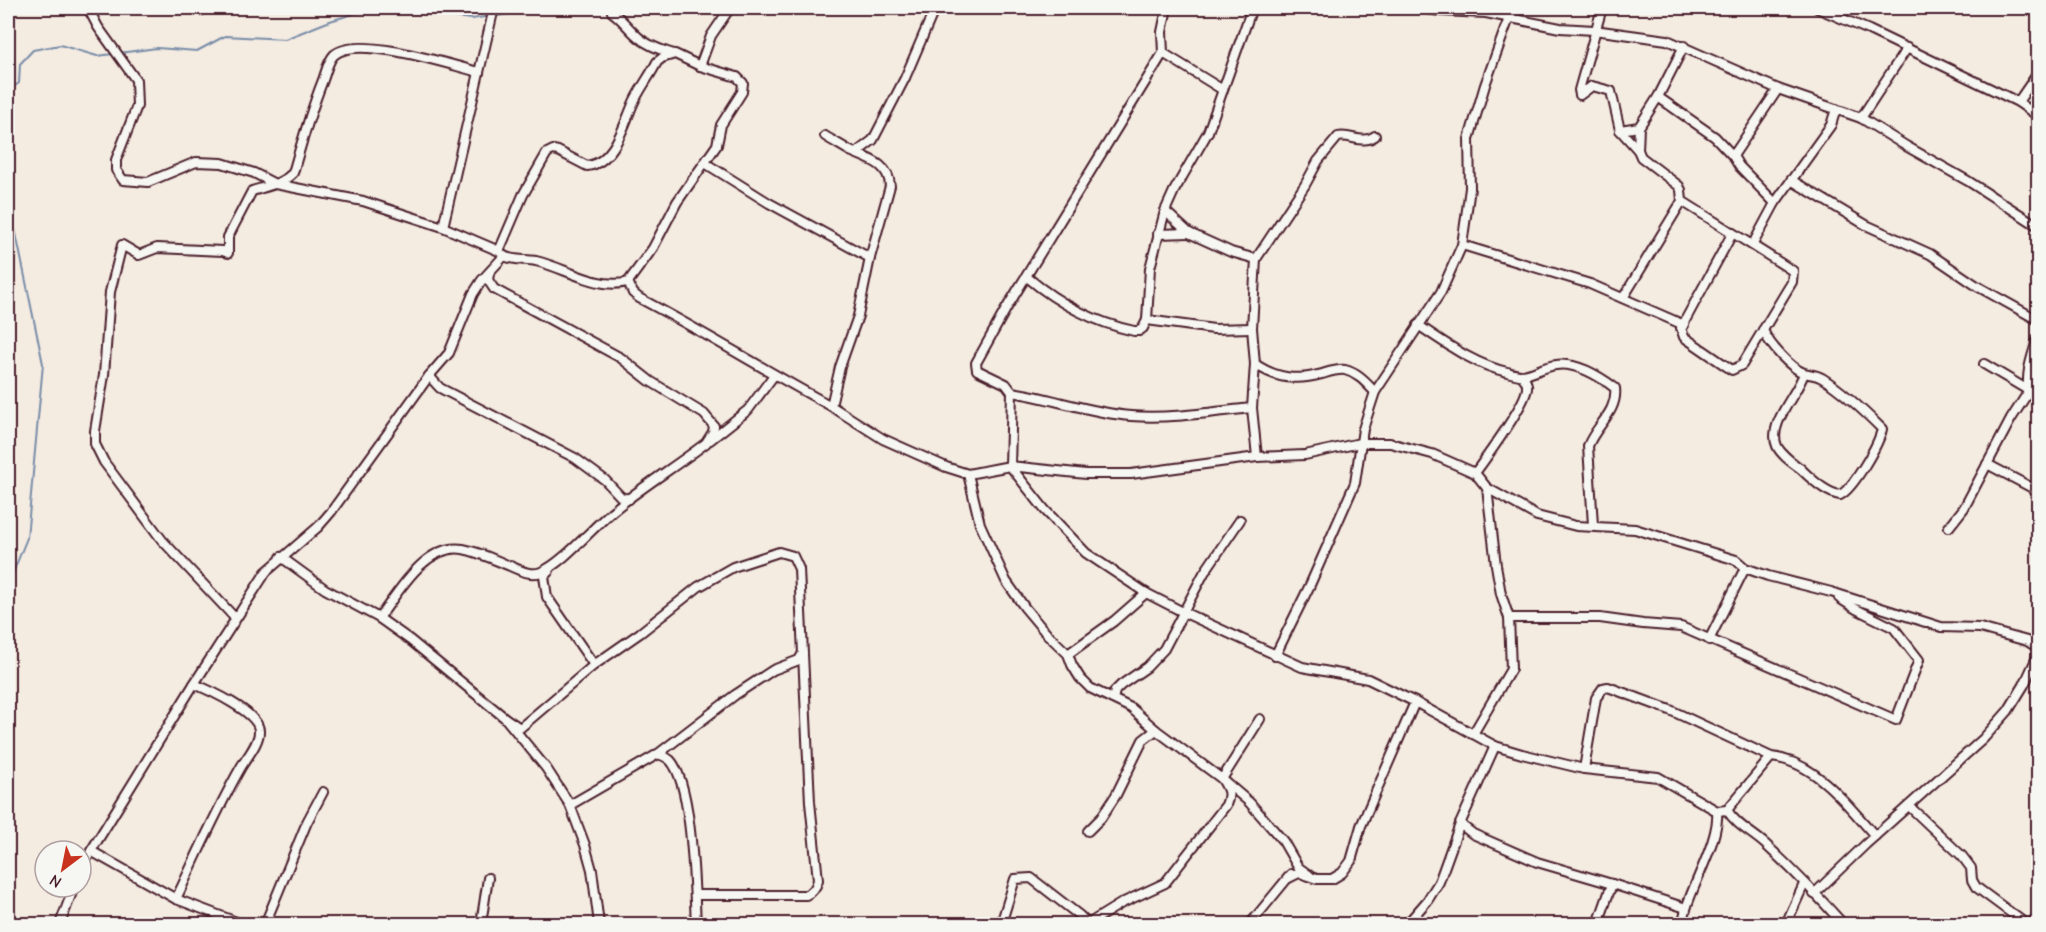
<svg xmlns="http://www.w3.org/2000/svg" width="2046" height="932" font-family="'Comic Neue',sans-serif">
<style>
.lines{fill:none;stroke-linecap:round;stroke-linejoin:round}
.stream{stroke:#798da8;stroke-width:2}
.street-casing{stroke:#4a1f2b;stroke-width:12}
.street{stroke:#f6f6f2;stroke-width:8}
</style>
<rect width="100%" height="100%" fill="#f4ebe1"/>
<filter id="ink" filterUnits="userSpaceOnUse"><feTurbulence type="fractalNoise" baseFrequency=".0167" numOctaves="2"/><feDisplacementMap in="SourceGraphic" scale="12" xChannelSelector="R" yChannelSelector="G"/><feConvolveMatrix kernelMatrix="1 2 1 2 8 2 1 2 1" color-interpolation-filters="sRGB"/></filter>
<g filter="url(#ink)">
<g class="lines">
<g class="stream">
<polyline points="496,16 525,12 540,8"/>
<polyline points="119,53 157,48 197,51 225,36 285,39 330,21 373,8 472,19 490,16"/>
<polyline points="8,91 19,83 20,64 33,50 60,45 97,56 113,54"/>
<polyline points="8,195 43,364 27,538 8,585"/>
</g>
<g class="street-casing">
<g id="street">
<polyline points="202,8 202,10"/>
<path d="M 1167,8 L 1162,32 L 1163,53 L 1006,309 L 976,363 L 977,370 L 1006,384 L 1012,392 C 1052,398 1091,413 1131,416 C 1171,419 1212,412 1252,408"/>
<polyline points="1420,8 1440,11 1486,13 1560,28 1594,30 1667,40 1778,89 1861,118 1906,146 1968,181 2038,226"/>
<polyline points="1602,8 1579,90 1580,95 1592,86 1611,91 1620,130 1638,150"/>
<polyline points="1817,8 1869,30 2018,102 2038,116"/>
<path d="M 612,12 C 621,18 627,27 636,35 C 646,45 660,50 674,54"/>
<polyline points="1163,53 1223,90"/>
<polyline points="700,66 711,36 730,8"/>
<polyline points="1658,97 1715,137 1733,156"/>
<polyline points="2018,102 2038,73"/>
<polyline points="1861,118 1907,48"/>
<polyline points="1639,127 1638,150 1641,157 1679,186 1681,190 1682,201 1793,271 1792,282 1742,365 1732,370 1684,337 1681,328 1732,234"/>
<polyline points="1620,130 1639,127 1658,97 1684,46"/>
<path d="M 825,136 C 833,141 842,146 850,151 C 868,159 889,163 890,186 L 870,258 L 858,316 L 840,367 L 831,406 L 883,439 L 946,467 L 968,474 L 1010,466 L 1086,474 L 1131,474 L 1257,457 L 1305,455 L 1360,443 L 1390,443 L 1432,454 L 1475,473 L 1487,488 L 1537,516 L 1576,526 L 1635,529 L 1736,560 L 1745,568 L 1768,576 L 1831,592 L 1941,627 L 1980,628 L 2027,641 L 2038,648"/>
<polyline points="856,153 873,140 905,78 935,8"/>
<polyline points="705,163 769,203 870,258"/>
<polyline points="1791,180 1866,225 1930,254 1977,286 2038,320"/>
<polyline points="1775,203 1739,166 1733,156 1778,89"/>
<polyline points="1165,211 1189,233 1231,252 1256,259"/>
<polyline points="443,227 494,8"/>
<polyline points="1158,234 1189,233"/>
<polyline points="1753,244 1775,203 1831,125 1836,109"/>
<polyline points="1462,245 1590,284 1684,325"/>
<path d="M 499,251 L 523,195 L 547,153 L 553,150 L 558,151 L 587,166 C 614,163 624,125 633,104 C 639,90 650,76 657,62 L 662,58 L 675,54 L 700,66 L 737,77 L 743,83 L 742,92 L 721,125 L 717,145 L 677,202 L 653,248 L 628,282 C 597,290 566,268 536,261 C 525,259 514,261 504,256"/>
<path d="M 1027,277 C 1059,304 1093,322 1134,331 L 1139,331 L 1143,328 L 1147,320 L 1150,268 L 1165,211 L 1174,191 L 1208,132 L 1252,8"/>
<path d="M 628,282 L 633,293 L 639,298 C 704,332 766,371 831,406"/>
<polyline points="1623,298 1682,201"/>
<polyline points="1147,320 1214,329 1252,328"/>
<path d="M 1418,325 C 1447,344 1473,364 1507,372 C 1511,373 1517,375 1521,375 C 1532,375 1544,366 1556,365 C 1577,362 1599,376 1615,388 C 1618,412 1596,425 1588,446 L 1593,525"/>
<path d="M 1763,330 C 1769,344 1790,368 1804,373 C 1810,375 1815,374 1822,378 C 1843,391 1864,411 1882,429 C 1879,444 1853,489 1840,495 C 1826,493 1811,479 1801,469 C 1793,463 1781,455 1777,446 C 1767,424 1798,394 1804,373"/>
<path d="M 1255,364 C 1277,379 1297,381 1322,374 C 1329,372 1338,369 1345,370 C 1358,373 1367,384 1375,392"/>
<polyline points="1984,364 2038,396"/>
<polyline points="429,376 440,388 575,458 605,480 621,497 629,499"/>
<path d="M 1012,392 L 1010,466 L 1045,510 L 1086,553 L 1146,593 L 1183,612 L 1302,667 L 1368,679 L 1415,702 L 1495,746 L 1522,754 L 1584,769 L 1658,777 L 1717,811 L 1727,810 C 1736,825 1753,833 1765,844 C 1792,869 1819,897 1843,924"/>
<polyline points="710,440 748,410 774,375"/>
<path d="M 1257,457 L 1252,408 L 1255,364 L 1252,328 L 1256,259 L 1305,185 L 1318,161 L 1338,137 C 1351,134 1362,145 1375,136"/>
<polyline points="1987,464 2038,491"/>
<path d="M 1475,473 C 1486,458 1526,403 1527,388 C 1528,383 1524,378 1521,375"/>
<polyline points="968,474 980,524 1006,581 1025,608 1046,633 1068,654 1072,665 1080,678 1090,688 1131,708 1156,730 1222,779 1249,802 1264,819 1283,841 1298,867 1309,875"/>
<path d="M 1949,527 L 1964,508 L 2011,419 L 2029,391 C 2025,373 2033,354 2038,337"/>
<polyline points="281,557 325,589 379,618 410,640 505,718 546,768 570,805 585,845 592,870 599,924"/>
<polyline points="549,571 544,576 547,597 594,665"/>
<path d="M 235,618 L 162,540 L 104,462 L 95,444 L 95,431 L 104,375 L 110,292 L 122,245 L 139,255 L 157,248 L 223,251 L 228,253 L 228,237 L 252,191 C 267,186 282,184 293,173 C 302,141 311,110 323,80 C 326,72 328,61 334,55 C 357,34 450,65 479,72"/>
<path d="M 379,618 C 398,593 425,543 463,549 C 479,552 495,560 510,566 C 519,570 531,576 541,572 C 562,564 594,526 614,510 C 643,486 676,466 706,443 L 713,432 L 714,426 L 704,414 L 650,381 L 621,358 L 494,289 L 488,280 L 489,274"/>
<polyline points="1509,618 1600,618 1643,624 1681,627 1896,720 1919,660 1894,628 1856,609 1839,598"/>
<polyline points="1709,640 1745,568"/>
<polyline points="1068,654 1114,621 1146,593"/>
<polyline points="1275,656 1310,585 1355,483 1363,429 1375,392 1441,292 1462,245 1470,188 1469,139 1485,85 1509,18"/>
<polyline points="1113,699 1115,691 1121,685 1147,667 1164,649 1204,573 1240,520"/>
<path d="M 505,718 L 520,728 L 594,665 L 640,633 L 698,587 L 733,567 L 779,552 L 793,556 L 799,569 L 810,802 L 818,880 C 816,888 813,892 806,895 L 695,895"/>
<polyline points="1473,734 1511,669 1509,618 1501,594 1496,565 1487,488"/>
<path d="M 658,754 C 662,755 666,757 670,760 C 693,784 694,890 696,924"/>
<path d="M 1584,769 L 1596,698 L 1603,688 L 1608,687 L 1670,710 L 1771,757 C 1815,761 1848,805 1875,836"/>
<polyline points="570,805 658,754 735,695 773,670 799,660 803,653"/>
<polyline points="1909,806 1962,856 1971,868 1972,880 1976,887 2026,924"/>
<polyline points="1727,810 1771,757"/>
<polyline points="1460,824 1473,834 1537,862 1612,884 1598,924"/>
<polyline points="1088,831 1101,818 1116,795 1143,740 1156,730"/>
<polyline points="91,851 176,899 242,924"/>
<polyline points="81,870 91,851 194,684 266,572 318,527 331,512 429,376 449,353 473,294 482,280 504,256 499,251 443,227 363,201 275,184 254,173 222,163 196,162 148,182 123,180 116,170 116,160 137,106 136,80 98,27 88,8"/>
<polyline points="1289,878 1299,873 1317,879 1332,879 1342,873 1351,861 1361,826 1415,702"/>
<polyline points="1612,884 1686,908"/>
<polyline points="1814,894 1866,844 1983,739 2008,711 2024,685 2038,655"/>
<path d="M 176,899 C 197,855 217,809 241,767 C 247,757 260,742 259,730 C 258,712 209,690 194,684"/>
<polyline points="60,924 74,887"/>
<polyline points="265,924 307,822 323,792"/>
<polyline points="481,924 488,878"/>
<polyline points="1001,924 1015,879 1031,878 1080,916 1088,924"/>
<path d="M 1088,924 L 1122,903 L 1165,883 L 1226,805 C 1231,793 1228,789 1222,779 L 1260,719"/>
<polyline points="1250,924 1291,874"/>
<polyline points="1407,924 1427,901 1439,882 1460,824 1495,746"/>
<path d="M 1682,924 C 1684,918 1685,912 1687,906 C 1695,880 1720,837 1717,811"/>
<polyline points="1786,924 1804,884"/>
<polyline points="2032,924 2038,914"/>
</g>
</g>
<use href="#street" class="street"/>
</g>
</g>
<rect width="2046" height="932" fill="none" stroke="#f6f6f2" stroke-width="30"/>
<rect x="15" y="15" width="2016" height="902" fill="none" stroke="#4a1f2b" stroke-width="2" filter="url(#ink)"/>
<g transform="translate(63 869) rotate(212)"><circle r="28" fill="#f6f6f2" stroke="#b1a0a2" stroke-width="1.5"/>
<path d="M0-4.5L10 22L0 15L-10 22Z" fill="#c8321e"/>
<text y="-9" font-size="16" font-weight="bold" text-anchor="middle" fill="#4a1f2b">N</text>
</g>
</svg>
